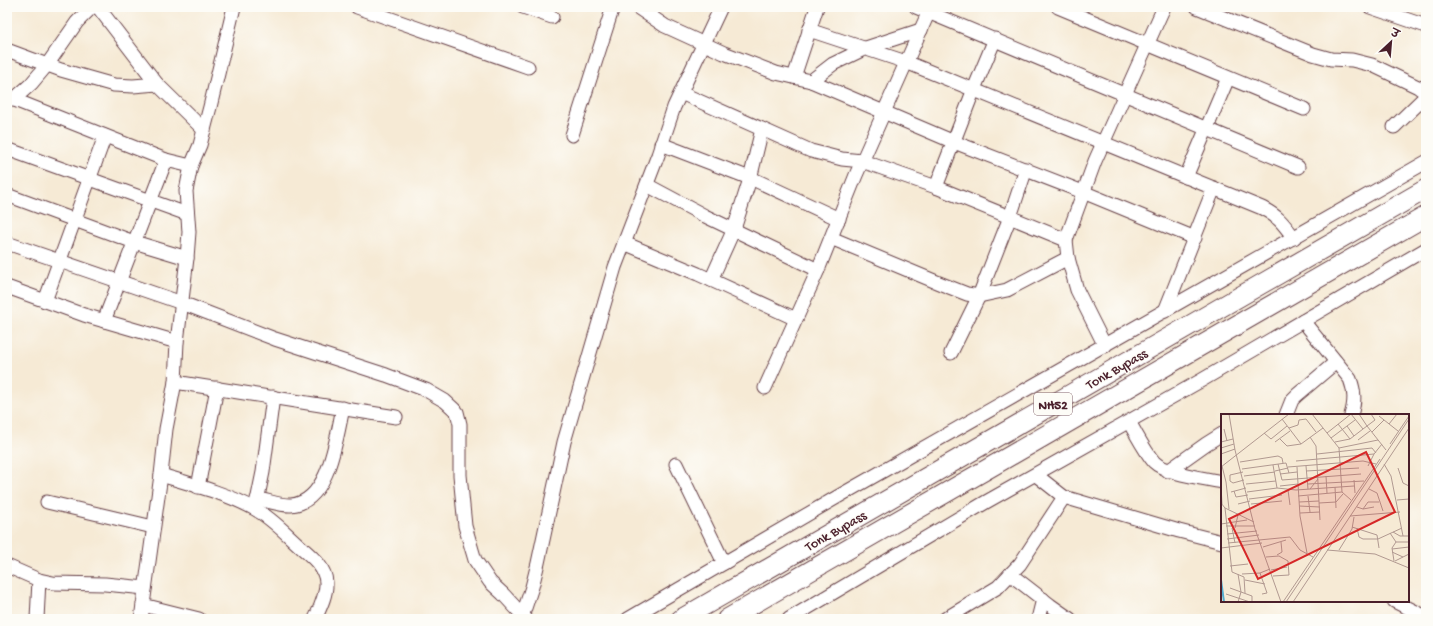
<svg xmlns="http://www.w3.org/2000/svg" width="1433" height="626" font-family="'Gochi Hand','Playpen Sans Deva',sans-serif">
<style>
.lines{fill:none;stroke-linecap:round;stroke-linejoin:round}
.minor-casing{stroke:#643d44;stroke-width:15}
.highway-casing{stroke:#643d44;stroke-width:21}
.minor{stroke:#fff;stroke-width:13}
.highway{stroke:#fff;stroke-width:19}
.labels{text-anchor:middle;stroke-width:3;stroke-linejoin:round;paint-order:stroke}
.shield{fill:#fdfcf7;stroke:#806168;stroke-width:1}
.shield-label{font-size:13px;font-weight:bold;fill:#4a1f2b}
.street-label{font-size:14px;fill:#4a1f2b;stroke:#fdfcf7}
.inset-river{fill:none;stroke:#53acd0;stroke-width:2}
.inset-road{fill:none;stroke:#b19991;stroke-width:1}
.view{fill:#d62828;fill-opacity:0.15;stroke:#d62828;stroke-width:2}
.inset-edge{fill:none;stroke:#4a1f2b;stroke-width:2}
</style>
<rect width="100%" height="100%" fill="#fdfcf7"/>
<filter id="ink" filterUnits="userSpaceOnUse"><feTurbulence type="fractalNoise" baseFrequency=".025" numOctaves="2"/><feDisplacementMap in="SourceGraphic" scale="8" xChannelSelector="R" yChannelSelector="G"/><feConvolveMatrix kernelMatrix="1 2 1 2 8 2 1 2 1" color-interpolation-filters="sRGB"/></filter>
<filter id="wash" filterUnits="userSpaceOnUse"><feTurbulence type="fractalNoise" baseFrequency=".012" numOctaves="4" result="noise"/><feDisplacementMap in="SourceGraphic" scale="16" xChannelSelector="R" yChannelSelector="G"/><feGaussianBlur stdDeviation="0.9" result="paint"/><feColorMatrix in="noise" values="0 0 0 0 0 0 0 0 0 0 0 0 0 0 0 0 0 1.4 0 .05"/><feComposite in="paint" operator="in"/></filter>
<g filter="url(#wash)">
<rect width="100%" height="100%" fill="#f6ead5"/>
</g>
<g filter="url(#ink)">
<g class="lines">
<g class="minor-casing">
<g id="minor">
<polyline points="98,7 157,84 204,130"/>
<polyline points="357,7 528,67"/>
<polyline points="523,7 552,17"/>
<polyline points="637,7 665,26 724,53 776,73 811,81 954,142 1083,192 1195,238"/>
<polyline points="916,7 1298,167"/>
<polyline points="1058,7 1304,109"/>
<polyline points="1197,7 1313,54 1331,59 1352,60 1372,65 1418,87 1426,93"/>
<polyline points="1370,7 1426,26"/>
<path d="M 809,30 L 906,62 L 1262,208 C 1279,217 1283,223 1294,238"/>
<polyline points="7,50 61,70 114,85 133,86 157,84"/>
<polyline points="794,77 817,7"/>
<polyline points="811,81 833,64 866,48 921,30"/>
<polyline points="681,93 811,151 842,159 862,161 936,187 1066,240"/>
<polyline points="7,97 166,160 191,166"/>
<polyline points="13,100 31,84 47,65 77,22 92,7"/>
<polyline points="1394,127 1426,96"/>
<polyline points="572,135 613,7"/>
<polyline points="661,144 755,180 839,219"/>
<polyline points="7,149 187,214"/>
<polyline points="1186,177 1228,78"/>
<polyline points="647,185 705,216 818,270"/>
<polyline points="936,187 974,89 995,39"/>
<polyline points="7,195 134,242 187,258"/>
<polyline points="831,238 939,283 967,294 979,296 1007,290 1068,258"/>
<polyline points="7,243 182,303 275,339 386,375 426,390 445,401 457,412 460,424 460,475 465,526 475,560 490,582 503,594 526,619"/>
<polyline points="624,243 698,274 796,319"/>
<polyline points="711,280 734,229 750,179 762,129"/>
<polyline points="7,287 84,315 177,342"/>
<polyline points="45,301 105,136"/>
<polyline points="1165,311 1214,188"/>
<polyline points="104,321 166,160"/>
<path d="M 1303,321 L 1350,379 C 1355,392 1355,402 1351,415"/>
<polyline points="1105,346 1077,290 1068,258 1066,240 1095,161 1164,7"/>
<polyline points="951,353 979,296 1010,217 1026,169"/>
<polyline points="175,382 396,417"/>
<polyline points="765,388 818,270 856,175 909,56 931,7"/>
<polyline points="1286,415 1292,400 1297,395 1336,362"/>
<path d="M 1129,422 C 1137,435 1144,450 1154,462 C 1166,474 1205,478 1222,482"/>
<polyline points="676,464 724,563"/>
<polyline points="1168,471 1206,444 1222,434"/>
<path d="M 161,475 C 191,484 228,494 255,509 C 273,519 287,535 302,548 C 312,557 325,567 326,582 C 327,594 320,608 315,619"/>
<polyline points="1036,475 1064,497 1179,531 1222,542"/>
<polyline points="198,487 217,388"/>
<path d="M 257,499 C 266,500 282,506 291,505 C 329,502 336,439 343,408"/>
<polyline points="47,502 153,527"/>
<polyline points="256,506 263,472 273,397"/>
<polyline points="7,566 39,580 53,583 105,584 145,588"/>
<polyline points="1010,574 1050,605 1070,619"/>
<polyline points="1394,601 1426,617"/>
<polyline points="143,605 199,619"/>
<polyline points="523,614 532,587 538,563 564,442 615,267 658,155 674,107 721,7"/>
<polyline points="37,619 39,580"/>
<polyline points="141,619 161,475 166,429 175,382 177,342 187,258 189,232 186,191 191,166 200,145 210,107 234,7"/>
<polyline points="628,619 839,496 1426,162"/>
<polyline points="789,619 986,502 1202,380 1426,249"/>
<polyline points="945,619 998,587 1020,564 1064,497"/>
<polyline points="1038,619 1043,599"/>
</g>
</g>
<g class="highway-casing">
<g id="highway">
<polyline points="681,619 1426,189"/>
<polyline points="727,619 1426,216"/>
</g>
</g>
<use href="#minor" class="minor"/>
<use href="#highway" class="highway"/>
</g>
</g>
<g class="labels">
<rect class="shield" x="1034" y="393" width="38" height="22" rx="3"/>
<g class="shield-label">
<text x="1053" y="409">NH52</text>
</g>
<g class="street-label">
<text transform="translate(1116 368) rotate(-30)" y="5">Tonk Bypass</text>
<text transform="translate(835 530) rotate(-30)" y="5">Tonk Bypass</text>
</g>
</g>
<g transform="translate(1221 414)">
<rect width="188" height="188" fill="#f6ead5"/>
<path class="inset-river" d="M 0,166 L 3,188"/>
<path class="inset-road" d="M 8,0 L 14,36 L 34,115 L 60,188M 91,0 L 106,19M 130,0 L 142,15 L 146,12 L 165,36M 138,0 L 146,12 L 154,6 L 150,0M 158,2 L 177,17M 61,5 L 80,30 L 102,14M 117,10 L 129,25 L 142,15M 168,10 L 176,0M 126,12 L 133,22M 68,14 L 77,11 L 78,6 L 85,5 L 95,18M 3,15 L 6,27M 151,18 L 163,6M 43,19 L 50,25 L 66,12M 89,23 L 95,32 L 99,106M 110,24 L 134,6M 59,25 L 66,32 L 80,30M 137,26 L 149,17M 0,28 L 12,25M 54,28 L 69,17M 114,28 L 129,25M 169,30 L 188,2M 0,34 L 13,30M 118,34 L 157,26M 0,40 L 14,35M 96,40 L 151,34 L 155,39M 75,47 L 153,40 L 161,30M 19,48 L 57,42 L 61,44 L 62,49M 57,50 L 61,66 L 140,60M 163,50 L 170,62 L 182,122M 1,52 L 5,68 L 8,95M 85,52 L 87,75M 147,52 L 153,40M 0,53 L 68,0M 67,53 L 142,47 L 155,50M 76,53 L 79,102 L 86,139M 177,54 L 182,69 L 188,72M 21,55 L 65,49 L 68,59M 54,57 L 67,54M 85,57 L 138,54M 22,58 L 9,61 L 9,67 L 12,69 L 23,66M 59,60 L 76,58M 23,62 L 54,58M 105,62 L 106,79M 133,66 L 134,79M 25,70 L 55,67M 87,70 L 143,67M 0,72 L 1,90M 59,72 L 77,70M 114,73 L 115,94M 56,74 L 75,76 L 133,72M 89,75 L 97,65M 148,75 L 156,79 L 162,97M 67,76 L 69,91M 13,77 L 15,83 L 27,81M 10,78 L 25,74M 26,78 L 56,74 L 52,51M 77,82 L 121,78M 87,82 L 89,98M 28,85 L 61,81M 130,86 L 121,78 L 118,34 L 106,19 L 130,0M 176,86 L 188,85M 78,88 L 98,87M 0,89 L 4,94 L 11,158 L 23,163 L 24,179M 98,89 L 115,88 L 122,80M 17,90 L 29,87M 30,90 L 61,87M 78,92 L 99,93M 136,93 L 142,95 L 153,93M 4,94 L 33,108M 142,95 L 147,88 L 158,88M 79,99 L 99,98M 129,102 L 179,98M 0,110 L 26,106M 5,112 L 34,112M 131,113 L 156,121 L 158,134M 11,114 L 14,129M 14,114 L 17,101M 136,114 L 138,123 L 142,125 L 157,125 L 181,114M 172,118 L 179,122 L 188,122M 169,119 L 175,128 L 188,128M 6,120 L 36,117M 6,125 L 38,121M 7,129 L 69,123 L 79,136 L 92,143M 42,133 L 65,126M 0,134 L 41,129M 171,135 L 188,133M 106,136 L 154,140 L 188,154M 118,136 L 131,115 L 133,103M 171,138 L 182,143M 56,141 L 61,138 L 60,128M 45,143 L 58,142 L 67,147 L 68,161 L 52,162M 173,147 L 171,134 L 175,128M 174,147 L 188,140M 9,152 L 27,150M 50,156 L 66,153M 39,159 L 46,179 L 41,180M 17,160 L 20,178 L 17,188M 21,160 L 39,159 L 49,155M 24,166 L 44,170M 9,174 L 31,182 L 31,188M 5,180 L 29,188M 62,188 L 159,45M 65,188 L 188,5M 72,188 L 188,14"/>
<path class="view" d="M 145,38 L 174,98 L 37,165 L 8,105 Z"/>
<rect width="188" height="188" class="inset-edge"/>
</g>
<rect width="1433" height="626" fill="none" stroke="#fdfcf7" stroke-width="24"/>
<g transform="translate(1391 42) rotate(26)" stroke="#fdfcf7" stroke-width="3" paint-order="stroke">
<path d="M0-3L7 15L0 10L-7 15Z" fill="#4a1f2b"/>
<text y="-6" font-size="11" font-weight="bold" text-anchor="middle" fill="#4a1f2b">उ</text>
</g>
</svg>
